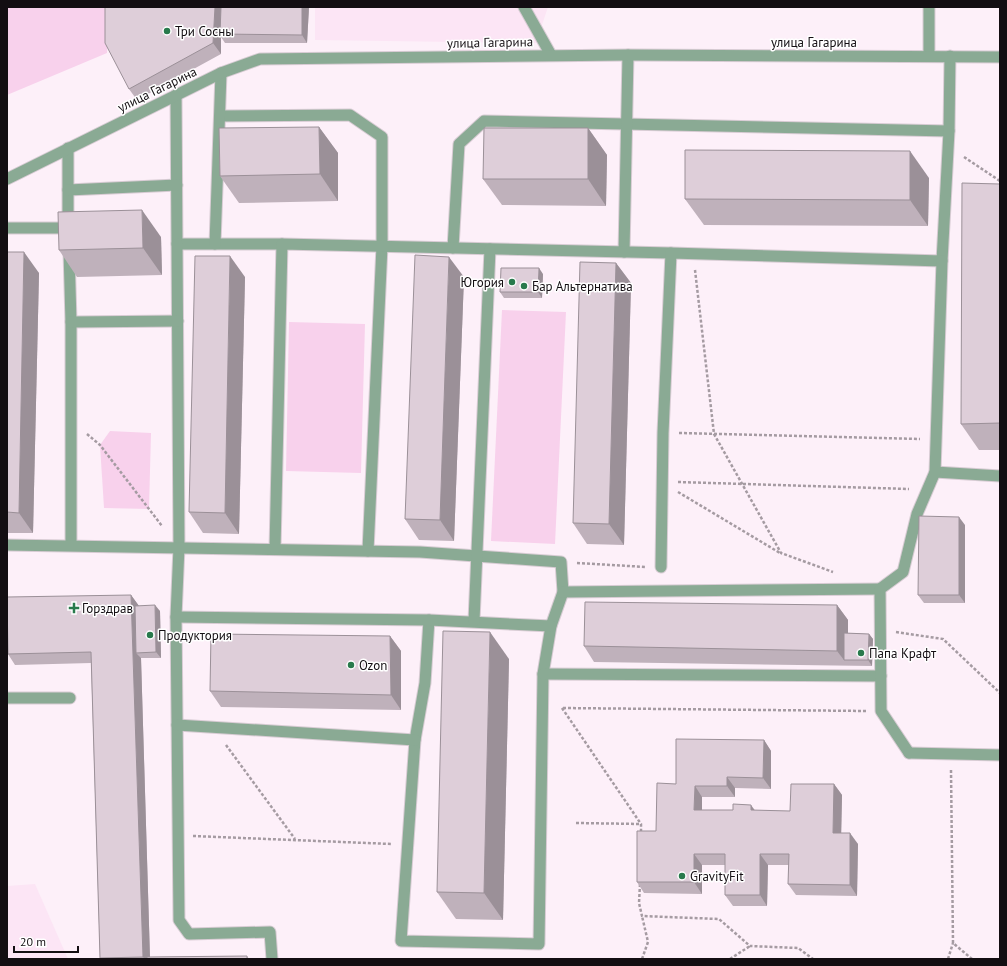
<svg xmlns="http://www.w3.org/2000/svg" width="1007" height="966" font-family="'PT Sans',sans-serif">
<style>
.built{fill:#fce5f5}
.green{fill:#f8d1ec}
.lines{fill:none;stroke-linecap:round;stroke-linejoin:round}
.service-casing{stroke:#d8ccd4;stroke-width:13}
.minor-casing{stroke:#d8ccd4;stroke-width:13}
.path{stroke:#a59ba2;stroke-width:2.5;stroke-dasharray:3 2;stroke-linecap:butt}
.service{stroke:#8aaa94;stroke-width:11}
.minor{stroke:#8aaa94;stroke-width:11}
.wall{fill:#bfb1bb}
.shaded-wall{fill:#9b9098}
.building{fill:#deced9;stroke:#9b9098}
.poi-dot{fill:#287a4c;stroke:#fff;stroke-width:1.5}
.labels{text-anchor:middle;stroke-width:3;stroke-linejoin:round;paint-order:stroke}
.poi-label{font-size:13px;fill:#130e12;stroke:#fff;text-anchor:start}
.street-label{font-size:13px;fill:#130e12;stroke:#fff}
</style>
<rect width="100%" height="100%" fill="#fdf0f9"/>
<g class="built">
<polygon points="315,7 548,7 536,43 315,40"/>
<polygon points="35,884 68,959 7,959 7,886"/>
</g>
<g class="green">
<polygon points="7,7 109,7 107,53 7,95"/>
<polygon points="502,310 566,312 555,544 491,541"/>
<polygon points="289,322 365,324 361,473 286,471"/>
<polygon points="110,431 151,433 149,509 104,508 100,445"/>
</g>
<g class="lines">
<g class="service-casing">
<g id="service">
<polyline points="524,7 551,55"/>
<polyline points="929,7 929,56"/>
<polyline points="176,95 177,244 282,244"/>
<polyline points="221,116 350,115 382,137 382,246 368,551"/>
<polyline points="68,148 68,226"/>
<polyline points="68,190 177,185"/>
<polyline points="7,228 68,228"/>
<polyline points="177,244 179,547 176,617 179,920 189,934 270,932 272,959"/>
<polyline points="215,244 221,73"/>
<polyline points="453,248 459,144 484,121 949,131"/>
<polyline points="69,251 71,322 71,545"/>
<polyline points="624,252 628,55"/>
<polyline points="71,322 178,321"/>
<polyline points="935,472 1000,476"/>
<polyline points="7,545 420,552 561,562 563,592 551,626 543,674 539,944 401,941 415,740 425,683 429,620"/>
<polyline points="275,549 282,244 671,253"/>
<polyline points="661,567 663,433 671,253 942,261 949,131 950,56"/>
<polyline points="563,592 880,589"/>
<polyline points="176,617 429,620 551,626"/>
<polyline points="474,621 490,249"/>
<polyline points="543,674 881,676"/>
<polyline points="7,698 70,698"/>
<polyline points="177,725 415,740"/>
<polyline points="909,753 881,711 880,589 903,572 917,514 935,472 942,261"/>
</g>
</g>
<g class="minor-casing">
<g id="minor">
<polyline points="7,179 221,73 260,59 628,55 1000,57"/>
<polyline points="909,753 1000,755"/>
</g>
</g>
<g class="path">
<polyline points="964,157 1000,181"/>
<polyline points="695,270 714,434 781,553 833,572"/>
<polyline points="679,433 920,439"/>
<polyline points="87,434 100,445 162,526"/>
<polyline points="678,482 909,489"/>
<polyline points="678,492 780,553"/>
<polyline points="577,563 646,567"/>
<polyline points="896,632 943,639 1000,693"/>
<polyline points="562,708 641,824 641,833"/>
<polyline points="563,708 866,711"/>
<polyline points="226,745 295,839"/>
<polyline points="951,770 953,943 972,959"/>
<polyline points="576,823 641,824"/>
<polyline points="193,836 392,844"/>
<polyline points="640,884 639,903 642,916 719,919 750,946 798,948 813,959"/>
<polyline points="642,959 648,942 642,916"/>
<polyline points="730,959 750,946"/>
<polyline points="948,959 953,943"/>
</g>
<use href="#service" class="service"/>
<use href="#minor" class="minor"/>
</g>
<g class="wall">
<polygon points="105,7 309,7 307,43 225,43 221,37 221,54 137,100 129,89"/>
<polygon points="319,127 338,153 338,201 239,203 220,176"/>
<polygon points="588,128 607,155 606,206 502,205 483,179"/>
<polygon points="929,178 928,226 704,225 685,199"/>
<polygon points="1000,184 1000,450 979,450 961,424"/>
<polygon points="161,237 162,275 77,277 59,250"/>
<polygon points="7,252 39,273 33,533 7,533"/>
<polygon points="616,263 631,283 624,545 587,544 573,523"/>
<polygon points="543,274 542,298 504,298 500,292"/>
<polygon points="245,277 239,534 203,533 189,512"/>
<polygon points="464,277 454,541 419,540 405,519"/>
<polygon points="965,525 965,603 924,603 918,595"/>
<polygon points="131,595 139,606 160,611 161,658 141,658 150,957 247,956 249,959 101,959 100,958 91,663 15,665 8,654"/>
<polygon points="837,605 848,620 848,633 869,634 873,639 872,666 594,662 584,646"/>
<polygon points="390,636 401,651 401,710 221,707 210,691"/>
<polygon points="509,659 503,920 456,919 437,892"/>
<polygon points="764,740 771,751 771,789 735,788 735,797 702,797 702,810 790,811 834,784 842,795 841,833 858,844 857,896 796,895 788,884 789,865 768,865 767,906 733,906 725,895 725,865 702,865 702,894 644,893 637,882 676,784"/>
</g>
<g class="shaded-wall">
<polygon points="215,7 223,7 220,34 221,37 221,54 213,43"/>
<polygon points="302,7 309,7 307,43 302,35"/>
<polygon points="319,127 338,153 338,201 320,174"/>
<polygon points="588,128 607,155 606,206 588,179"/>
<polygon points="910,151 929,178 928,226 910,200"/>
<polygon points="142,210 161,237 162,275 143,248"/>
<polygon points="24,252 39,273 33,533 19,513"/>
<polygon points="230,256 245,277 239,534 225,513"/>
<polygon points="449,257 464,277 454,541 440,520"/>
<polygon points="616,263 631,283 624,545 609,524"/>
<polygon points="539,268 543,274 542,298 538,292"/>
<polygon points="959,517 965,525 965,603 959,595"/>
<polygon points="131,595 139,606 136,653 141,658 150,959 144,959 143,957"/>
<polygon points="155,605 160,611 161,658 156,652"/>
<polygon points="837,605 848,620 848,660 844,660 837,651"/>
<polygon points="490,632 509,659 503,920 484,893"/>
<polygon points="869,634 873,639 872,666 868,660"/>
<polygon points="390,636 401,651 401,710 391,695"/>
<polygon points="764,740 771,751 771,789 763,778"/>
<polygon points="727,777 735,788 735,797 727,786"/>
<polygon points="834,784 842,795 841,844 833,833"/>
<polygon points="695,786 702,797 702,821 694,810"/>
<polygon points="751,805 759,816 751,810"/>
<polygon points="850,833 858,844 857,896 850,885"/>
<polygon points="694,854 702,865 702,894 694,882"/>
<polygon points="760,854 768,865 767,906 760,895"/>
</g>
<g class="building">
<polygon points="105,7 215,7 213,43 129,89 105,43"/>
<polygon points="221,7 302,7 302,35 220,34"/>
<polygon points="319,127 320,174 220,176 219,128"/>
<polygon points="484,128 588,128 588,179 483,179"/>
<polygon points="685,150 910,151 910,200 685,199"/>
<polygon points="962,183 1000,184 1000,423 961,424"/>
<polygon points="142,210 143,248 59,250 58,212"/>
<polygon points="7,252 24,252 19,513 7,512"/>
<polygon points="415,255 449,257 440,520 405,519"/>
<polygon points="195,256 230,256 225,513 189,512"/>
<polygon points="580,262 616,263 609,524 573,523"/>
<polygon points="501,268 539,268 538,292 500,292"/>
<polygon points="919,516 959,517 959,595 918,595"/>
<polygon points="131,595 143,957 100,958 91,652 8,654 7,597"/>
<polygon points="585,602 837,605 837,651 584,646"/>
<polygon points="155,605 156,652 136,653 135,606"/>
<polygon points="443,631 490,632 484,893 437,892"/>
<polygon points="844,633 869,634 868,660 844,660"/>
<polygon points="211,634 390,636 391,695 210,691"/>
<polygon points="676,739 764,740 763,778 727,777 727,786 695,786 694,810 733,810 733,804 751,805 751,810 790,811 791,784 834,784 833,833 850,833 850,885 788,884 789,854 760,854 760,895 725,895 725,854 694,854 694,882 637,882 637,831 656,831 657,783 676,784"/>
<polygon points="247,956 247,959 147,959 147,957"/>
</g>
<g class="poi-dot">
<circle cx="167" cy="31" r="4"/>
<circle cx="512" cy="282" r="4"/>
<circle cx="524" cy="286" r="4"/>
<path d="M72 602h4v4h4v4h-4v4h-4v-4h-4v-4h4z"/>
<circle cx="150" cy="635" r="4"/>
<circle cx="861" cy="653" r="4"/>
<circle cx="351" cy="665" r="4"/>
<circle cx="682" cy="876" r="4"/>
</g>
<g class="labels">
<g class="poi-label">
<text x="175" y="36">Три Сосны</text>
<text x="504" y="287" text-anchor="end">Югория</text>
<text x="532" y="291">Бар Альтернатива</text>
<text x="82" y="613">Горздрав</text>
<text x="158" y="640">Продуктория</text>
<text x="869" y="658">Папа Крафт</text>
<text x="359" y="670">Ozon</text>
<text x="690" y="881">GravityFit</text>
</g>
<g class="street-label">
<text transform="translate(490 42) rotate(-1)" y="5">улица Гагарина</text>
<text x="814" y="47">улица Гагарина</text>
<text transform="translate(157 89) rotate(-26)" y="5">улица Гагарина</text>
</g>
</g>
<rect width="1007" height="966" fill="none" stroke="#130e12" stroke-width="16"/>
<path d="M14 946v6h64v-6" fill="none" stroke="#130e12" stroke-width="2"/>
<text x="20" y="946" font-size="12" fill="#130e12" stroke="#ffffff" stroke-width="3" paint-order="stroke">20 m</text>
</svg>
